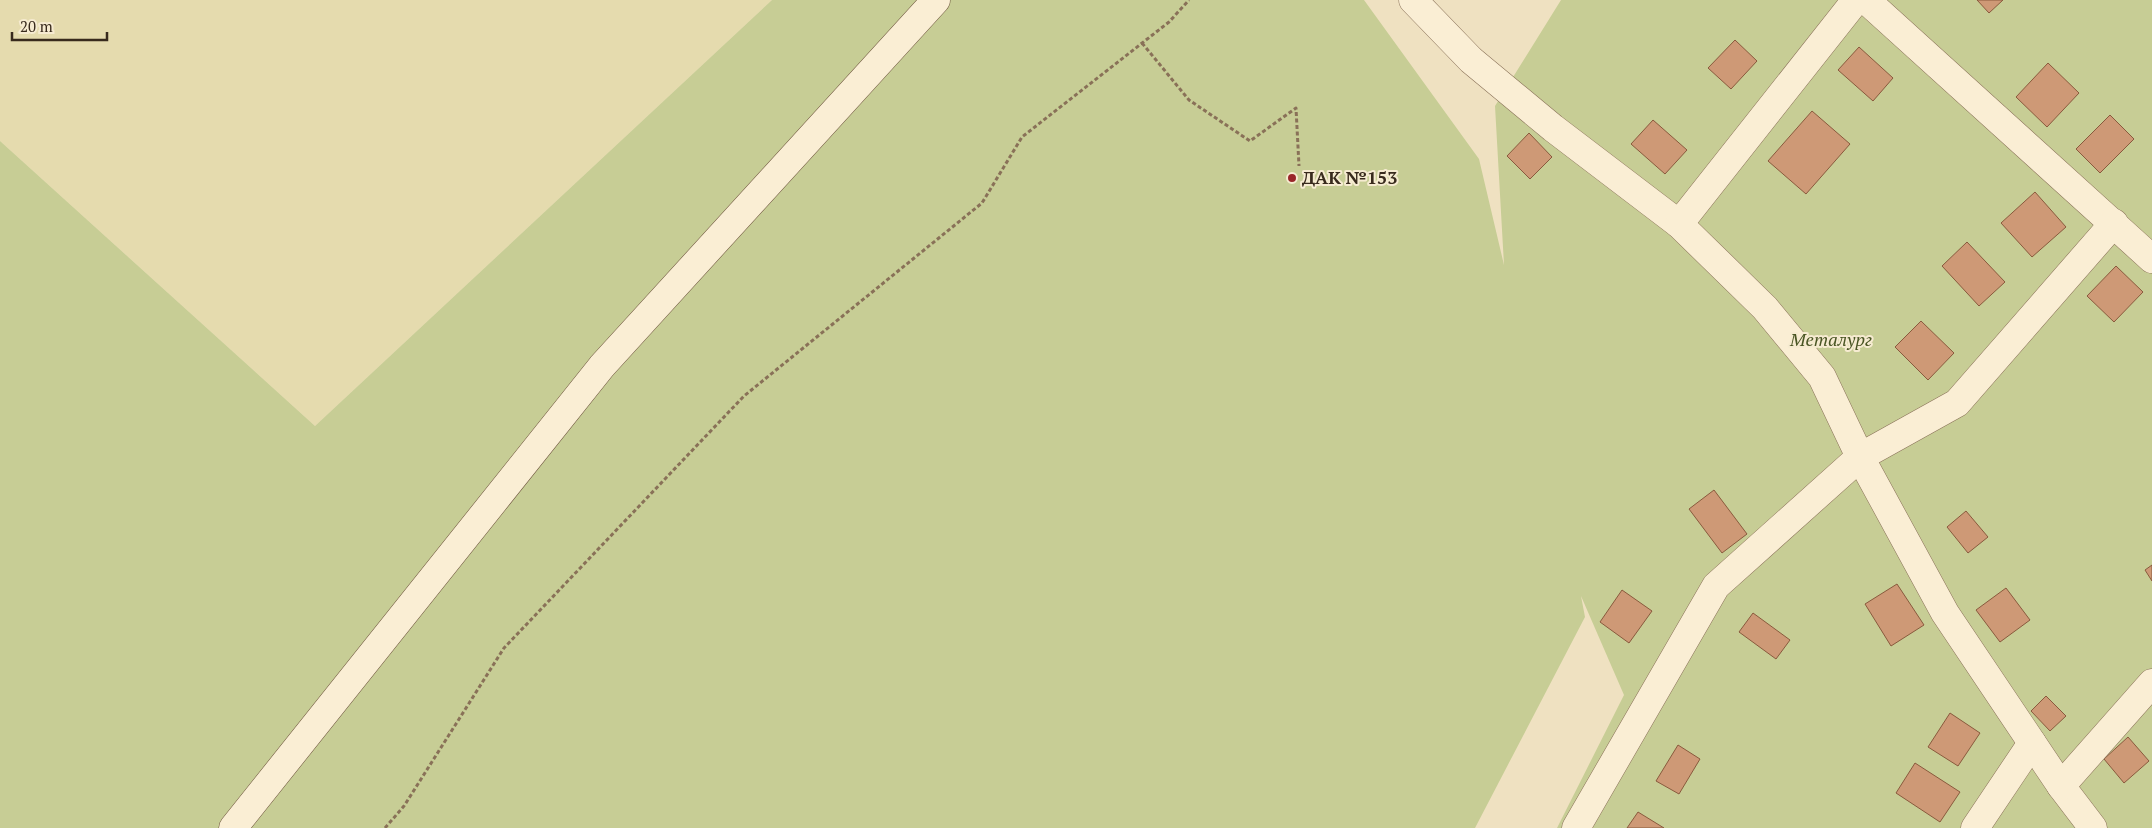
<svg xmlns="http://www.w3.org/2000/svg" width="2152" height="828" font-family="'PT Serif',serif">
<style>
.farmland{fill:#e5dbae}
.green{fill:#c7cd95}
.building{fill:#ce9976;stroke:#895a3d}
.lines{fill:none;stroke-linecap:round;stroke-linejoin:round}
.minor-casing{stroke:#897158;stroke-width:29}
.secondary-casing{stroke:#6b523b;stroke-width:29}
.path{stroke:#897158;stroke-width:3;stroke-dasharray:4 2.5;stroke-linecap:butt}
.minor{stroke:#faeed4;stroke-width:28}
.secondary{stroke:#faeed4;stroke-width:28}
.poi-dot{fill:#992629;stroke:#f6ebd1;stroke-width:2}
.labels{text-anchor:middle;stroke-width:4;stroke-linejoin:round;paint-order:stroke}
.poi-label{font-size:18px;font-weight:bold;fill:#382a1d;stroke:#f6ebd1;text-anchor:start}
.park-label{font-size:18px;font-style:italic;fill:#495523;stroke:#f6ebd1}
</style>
<rect width="100%" height="100%" fill="#efe1c1"/>
<polygon class="farmland" points="0,0 772,0 315,426 0,141"/>
<polygon class="green" points="772,0 1364,0 1479,159 1504,265 1495,106 1561,0 2152,0 2152,828 1557,828 1624,695 1581,596 1585,617 1475,828 0,828 0,141 315,426"/>
<g class="building">
<polygon points="1977,0 2003,0 1989,13"/>
<polygon points="1735,40 1757,61 1731,89 1708,68"/>
<polygon points="1859,47 1893,78 1873,101 1838,70"/>
<polygon points="2048,63 2079,93 2047,127 2016,97"/>
<polygon points="1812,111 1850,144 1806,194 1768,161"/>
<polygon points="2110,115 2134,139 2100,173 2076,149"/>
<polygon points="1653,120 1687,150 1665,174 1631,144"/>
<polygon points="1529,133 1552,157 1530,179 1507,156"/>
<polygon points="2035,192 2066,227 2032,257 2001,223"/>
<polygon points="1967,242 2005,282 1979,306 1942,266"/>
<polygon points="2116,266 2143,292 2114,322 2087,296"/>
<polygon points="1921,321 1954,353 1928,380 1895,347"/>
<polygon points="1714,490 1747,534 1722,553 1689,509"/>
<polygon points="1966,511 1988,537 1968,553 1947,527"/>
<polygon points="2152,565 2152,581 2145,570"/>
<polygon points="1897,584 1924,625 1891,646 1865,604"/>
<polygon points="2006,588 2030,620 2000,642 1976,610"/>
<polygon points="1622,590 1652,611 1629,643 1600,622"/>
<polygon points="1753,613 1790,640 1776,659 1739,632"/>
<polygon points="2046,696 2066,716 2050,731 2031,711"/>
<polygon points="1950,713 1980,733 1958,766 1928,747"/>
<polygon points="2128,737 2149,761 2124,783 2104,759"/>
<polygon points="1678,745 1700,759 1679,794 1656,781"/>
<polygon points="1915,763 1960,792 1940,822 1896,793"/>
<polygon points="1638,812 1664,828 1627,828"/>
</g>
<g class="lines">
<g class="minor-casing">
<g id="minor">
<polyline points="1413,0 1471,60 1553,128 1679,224 1765,308 1822,377 1860,457 1945,613 2061,786 2093,828"/>
<polyline points="1866,0 2152,259"/>
<polyline points="1679,224 1856,0"/>
<polyline points="2061,786 2152,683"/>
<polyline points="1576,828 1716,586 1860,457 1957,403 2114,223"/>
<polyline points="1975,828 2032,743"/>
</g>
</g>
<g class="secondary-casing">
<polyline id="secondary" points="233,828 602,366 936,0"/>
</g>
<g class="path">
<polyline points="1142,43 1189,100 1250,141 1296,108 1299,166"/>
<polyline points="385,828 404,806 504,648 744,396 982,203 1022,137 1169,22 1189,0"/>
</g>
<use href="#minor" class="minor"/>
<use href="#secondary" class="secondary"/>
</g>
<circle class="poi-dot" cx="1292" cy="178" r="5"/>
<g class="labels">
<g class="poi-label">
<text x="1302" y="184">ДАК №153</text>
</g>
<g class="park-label">
<text x="1831" y="346">Металург</text>
</g>
</g>
<path d="M12 32v8h95v-8" fill="none" stroke="#382a1d" stroke-width="2.5"/>
<text x="20" y="32" font-size="15" fill="#382a1d" stroke="#f6ebd1" stroke-width="4" paint-order="stroke">20 m</text>
</svg>
